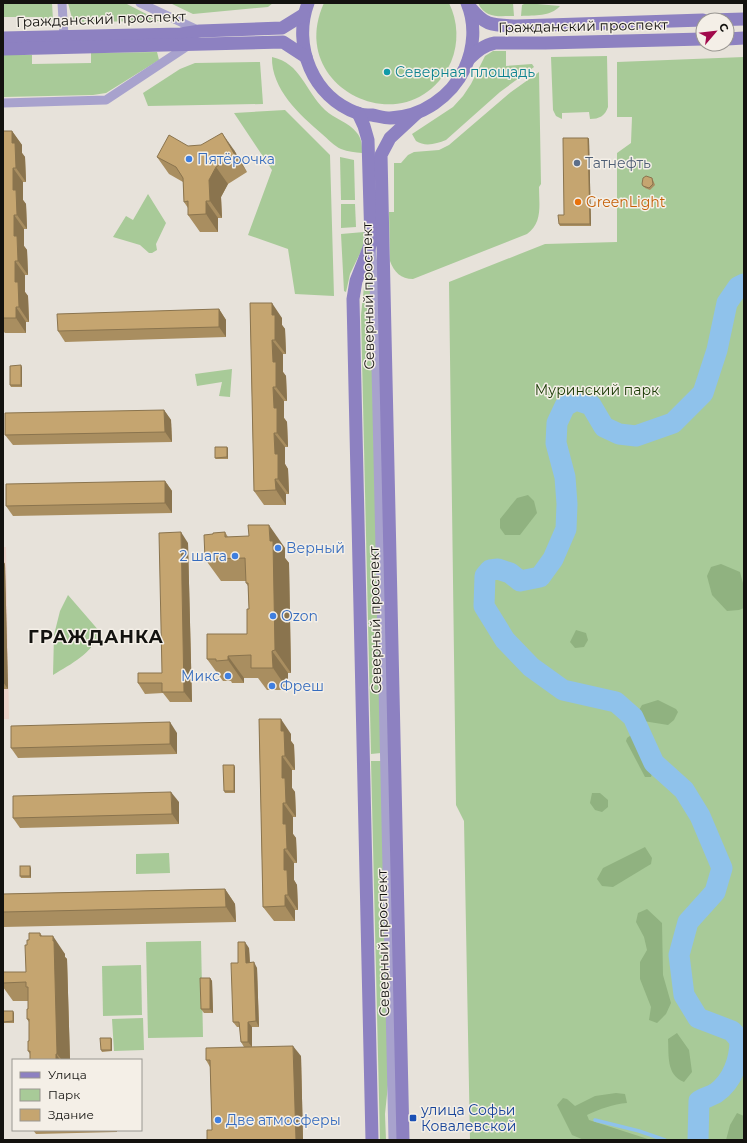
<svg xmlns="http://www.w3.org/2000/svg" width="747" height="1143" font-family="Montserrat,sans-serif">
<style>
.education{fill:#ebd3c9}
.green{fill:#a8ca98}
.forest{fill:#90b280}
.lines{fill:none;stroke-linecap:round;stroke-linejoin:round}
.stream{stroke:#8fc2eb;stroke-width:3.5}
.river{stroke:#8fc2eb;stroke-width:21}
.minor{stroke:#a8a2cd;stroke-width:9}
.secondary{stroke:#8d81c1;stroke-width:13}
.wall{fill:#a98e60}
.shaded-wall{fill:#8a744e}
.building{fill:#c5a570;stroke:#8a744e}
.culture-dot{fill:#0f9aa8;stroke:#f4efe7;stroke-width:1.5}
.shop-dot{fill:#3f7fe0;stroke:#f4efe7;stroke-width:1.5}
.service-dot{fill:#5c6f8a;stroke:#f4efe7;stroke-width:1.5}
.food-dot{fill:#e8710a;stroke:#f4efe7;stroke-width:1.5}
.transit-dot{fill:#1a4fb4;stroke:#f4efe7;stroke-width:1.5}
.labels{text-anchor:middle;stroke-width:3;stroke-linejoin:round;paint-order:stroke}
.street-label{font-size:14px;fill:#13120f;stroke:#f4efe7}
.culture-label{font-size:14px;fill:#0d838f;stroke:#f4efe7;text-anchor:start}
.shop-label{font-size:14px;fill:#366cbe;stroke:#f4efe7;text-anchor:start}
.service-label{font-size:14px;fill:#4e5e75;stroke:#f4efe7;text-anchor:start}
.food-label{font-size:14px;fill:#c56008;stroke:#f4efe7;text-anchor:start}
.park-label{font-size:14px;fill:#1a3a04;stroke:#f4efe7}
.transit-label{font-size:14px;fill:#164399;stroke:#f4efe7;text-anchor:start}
.district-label{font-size:18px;font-weight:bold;letter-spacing:1px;fill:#13120f;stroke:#f4efe7}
</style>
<rect width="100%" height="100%" fill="#e7e2da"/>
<polygon class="education" points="3,547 6,547 9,719 3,719"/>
<g class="green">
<polygon points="3,3 52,3 53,20 49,23 43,23 42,17 3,17"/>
<polygon points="68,3 125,3 160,21 73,22"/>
<polygon points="170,3 273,3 268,7 193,14"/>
<path d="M 324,3 L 449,3 C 458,21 459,43 451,62 C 411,148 284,90 324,3 Z"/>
<path d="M 478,3 L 513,3 L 514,16 C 498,16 486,19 478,3 Z"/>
<path d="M 526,3 L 560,6 C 550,17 535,15 521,16 L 522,5 Z"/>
<path d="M 493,51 L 506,51 L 506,66 L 532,64 L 534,67 L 500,92 L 446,140 C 436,144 425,147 416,141 L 412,134 L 453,107 L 463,96 L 471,84 L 485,56 Z"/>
<polygon points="157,52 159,60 106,93 93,95 3,97 3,55 32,55 32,64 91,63 91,53"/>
<path d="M 607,56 L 608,107 C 605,116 599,119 590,119 L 589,112 L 562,113 L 562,119 L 556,116 L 553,110 L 551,57 Z"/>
<path d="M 272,57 C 301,63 305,91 325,110 C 334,119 349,122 357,133 C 362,139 362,146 362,153 C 355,152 348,152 341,149 C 334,146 328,139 322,134 C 300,115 271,89 272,57 Z"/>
<polygon points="744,57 744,1140 470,1140 464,821 456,805 449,282 545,244 617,242 617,153 631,143 632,117 617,117 617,62"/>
<polygon points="260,62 263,104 148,106 143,93 180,69 195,63"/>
<path d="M 539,72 L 541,184 L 539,187 C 539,204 543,223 527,234 L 413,279 C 401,279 394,272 390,261 L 389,212 L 394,212 L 394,163 L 401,163 L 408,155 L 414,152 L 439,150 L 449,145 L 511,92 Z"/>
<polygon points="285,110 330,155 334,296 295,294 288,249 248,235 272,170 234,113"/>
<polygon points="340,157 354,160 355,200 341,200"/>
<polygon points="148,194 166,223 156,244 157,250 152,253 149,253 140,245 113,237 126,216 133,220"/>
<polygon points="341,204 355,204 356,227 341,228"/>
<polygon points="364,232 363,247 350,274 346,292 344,291 341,234"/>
<polygon points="367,274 370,274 381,753 371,754 361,315 364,287"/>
<polygon points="232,369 230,397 219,396 222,382 197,386 195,374"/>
<path d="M 68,595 L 100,632 C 93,653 71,664 53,675 L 54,635 L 60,611 Z"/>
<polygon points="371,761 381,761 389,1075 385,1114 386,1140 380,1140"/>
<polygon points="169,853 170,873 136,874 136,854"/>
<polygon points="201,941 203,1037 148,1038 146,942"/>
<polygon points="141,965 142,1015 103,1016 102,966"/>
<polygon points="143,1018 144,1050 114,1051 112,1019"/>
</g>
<g class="forest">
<polygon points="528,495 534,501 537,513 520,535 505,535 500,528 500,519 517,498"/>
<polygon points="721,564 740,572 744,587 744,608 739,610 727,611 712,595 707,576 711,567"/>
<polygon points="576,630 586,633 588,640 584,647 575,648 570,642"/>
<polygon points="658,700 676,709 678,712 674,720 668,725 643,721 638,712 642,705"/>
<polygon points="634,733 653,770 651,777 645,777 626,741 627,738"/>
<polygon points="592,793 600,793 608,800 608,807 602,812 595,810 590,803"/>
<polygon points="645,847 652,858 651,864 613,887 602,886 597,879 603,868"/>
<polygon points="647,909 662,923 663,975 671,1003 666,1014 657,1023 649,1020 651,1007 640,979 640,962 647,950 644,937 636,922 638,913"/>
<path d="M 677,1033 L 689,1050 L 692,1072 L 684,1082 C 666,1075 669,1055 668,1039 Z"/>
<path d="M 616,1093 L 625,1094 L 627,1103 C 613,1104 600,1109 587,1115 L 589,1120 L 651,1140 L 584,1140 L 572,1135 L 557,1105 L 563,1098 L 567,1099 L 575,1106 L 595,1096 Z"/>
<polygon points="737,1113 744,1116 744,1140 726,1140 730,1125"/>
</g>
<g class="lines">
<g class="stream">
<polyline points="737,1064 744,1061"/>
<polyline points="595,1120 639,1131 665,1140"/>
</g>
<path class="river" d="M 698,1140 L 699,1101 C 704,1098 711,1096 716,1093 C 733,1081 740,1059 740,1040 L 732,1031 L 698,1018 L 684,995 L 679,955 L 688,922 L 715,892 L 722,868 L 700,816 L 684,790 L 654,763 L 633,717 L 616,702 L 563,690 L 531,667 L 505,640 L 484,606 L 485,576 L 490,570 L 498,569 L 510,573 L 520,581 L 540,577 L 553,559 L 566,529 L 567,504 L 565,477 L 556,443 L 557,423 L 565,406 L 576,400 L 591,405 L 604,427 L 619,434 L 636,436 L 673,423 L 703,393 L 717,350 L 727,303 L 738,287 L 744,284"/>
<g class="minor">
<polyline points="62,3 64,36"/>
<polyline points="140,3 200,31"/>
<polyline points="3,103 106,100 189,45"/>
<polyline points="371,246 374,276 393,1140"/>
</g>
<g class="secondary">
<path d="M 308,3 C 292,46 313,97 357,113 C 362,115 367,115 372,115 C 378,116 384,118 390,118 C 422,117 451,97 465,68 C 474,48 476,24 467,3"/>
<path d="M 470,7 C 486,27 493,25 517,26 L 703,20"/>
<polyline points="710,20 744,19"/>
<polyline points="3,38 181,34 200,31 282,28 303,15"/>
<polyline points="727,39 744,38"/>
<polyline points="3,49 283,42 306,57"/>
<path d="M 469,59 C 477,51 484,45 495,43 L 545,43 L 703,39"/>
<polyline points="358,113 364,126 368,140 371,243 356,281 353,299 372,1140"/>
<polyline points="403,1140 381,155 390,138 417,113"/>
</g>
</g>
<g class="wall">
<polygon points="3,131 12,131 22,145 22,153 25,157 26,182 23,182 23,200 26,204 27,229 24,229 24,246 27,250 28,275 25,275 25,292 28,296 29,322 26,322 26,333 5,333 3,331"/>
<polygon points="588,138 589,139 591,226 560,226 559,224 564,215"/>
<polygon points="188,146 234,150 247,172 228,184 221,197 222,218 218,218 218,232 200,232 188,215 188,208 184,202 183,182 169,174 157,157"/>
<polygon points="652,178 653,180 655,185 650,190 645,188 642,184"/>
<polygon points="250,303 282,318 282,325 285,329 286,354 283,354 283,372 286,376 287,401 284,401 284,418 287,422 288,447 285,447 285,464 288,469 289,494 286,494 286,505 264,505 254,491"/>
<polygon points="219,309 226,320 226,337 65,342 58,331"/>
<polygon points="22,367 22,387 11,387 10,385"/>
<polygon points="164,410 171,420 172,442 13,445 5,435"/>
<polygon points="228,448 228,459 216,459 215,458"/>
<polygon points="165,481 172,491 172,513 13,516 6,506"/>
<polygon points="225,532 228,537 285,548 285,558 289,563 291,673 288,673 288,690 267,690 258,678 244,678 244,683 232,683 231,681 223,681 207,659 247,634 249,609 248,586 246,583 246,581 221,581 205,559 213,534"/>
<polygon points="188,543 192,702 170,702 163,693 145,694 138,683 162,673"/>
<polygon points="3,561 5,564 8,689 3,689"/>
<polygon points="259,719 291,734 291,741 294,745 295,770 292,770 292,788 295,792 296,817 293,817 293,834 296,838 297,863 294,863 294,880 297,885 298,910 295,910 295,921 274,921 263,907"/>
<polygon points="177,733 177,754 18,758 11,748"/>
<polygon points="235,767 235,793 225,793 224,791"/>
<polygon points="179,802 179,824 20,828 13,818"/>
<polygon points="31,868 31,878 21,878 20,876"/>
<polygon points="225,889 235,904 236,922 3,927 3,894"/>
<polygon points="40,933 42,936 65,954 65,957 67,959 70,1060 30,1060 30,1054 28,1051 29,1041 29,1022 27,1019 28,1009 28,1001 13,1001 3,987 3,972 26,972 29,940"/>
<polygon points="249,948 250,962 257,968 259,1027 252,1027 252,1047 301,1056 303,1140 207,1140 212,1130 210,1067 206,1060 244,1047 241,1042 240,1027 237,1027 233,1022 238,963"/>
<polygon points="210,978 212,981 213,1013 204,1013 201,1009"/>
<polygon points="3,1011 14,1013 14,1023 3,1023"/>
<polygon points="111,1038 112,1040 112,1051 102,1052 101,1050"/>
<polygon points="33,1130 117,1130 117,1132 36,1134"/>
</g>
<g class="shaded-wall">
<polygon points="12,131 22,145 22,153 25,157 26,182 16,168 12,143"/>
<polygon points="222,133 234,150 247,172 235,155"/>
<polygon points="588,138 589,139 591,226 590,224"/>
<polygon points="216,167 228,184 221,197 222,218 210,201 209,180"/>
<polygon points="13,168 23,182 23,200 26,204 27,229 17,215 13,190"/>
<polygon points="206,201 218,218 218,232 206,214"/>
<polygon points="14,215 24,229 24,246 27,250 28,275 18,261 14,236"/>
<polygon points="15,261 25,275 25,292 28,296 29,322 19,307 15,282"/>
<polygon points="272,303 282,318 282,325 285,329 286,354 275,340 272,315"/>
<polygon points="16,307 26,322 26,333 16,318"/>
<polygon points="219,309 226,320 226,337 219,327"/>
<polygon points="272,340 283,354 283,372 286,376 287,401 276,387 273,362"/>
<polygon points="21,365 22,367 22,387 21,385"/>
<polygon points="273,387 284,401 284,418 287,422 288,447 277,433 274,408"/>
<polygon points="164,410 171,420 172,442 165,432"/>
<polygon points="274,433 285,447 285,464 288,469 289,494 278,479 275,454"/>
<polygon points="227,447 228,448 228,459 227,457"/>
<polygon points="275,479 286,494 286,505 276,490"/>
<polygon points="165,481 172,491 172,513 165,503"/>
<polygon points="269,525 285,548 285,558 289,563 291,673 275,650"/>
<polygon points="181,532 188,543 192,702 184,692"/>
<polygon points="3,561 5,564 8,689 3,682"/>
<polygon points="272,651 288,673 288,690 273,668"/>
<polygon points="228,656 244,678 244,683 228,660"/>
<polygon points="281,719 291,734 291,741 294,745 295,770 285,756 281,731"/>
<polygon points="170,722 177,733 177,754 170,744"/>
<polygon points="282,756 292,770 292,788 295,792 296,817 286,803 282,778"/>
<polygon points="234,765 235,767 235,793 234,791"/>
<polygon points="171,792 179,802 179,824 172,814"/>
<polygon points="283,803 293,817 293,834 296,838 297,863 287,849 283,824"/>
<polygon points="284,849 294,863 294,880 297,885 298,910 288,895 284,870"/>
<polygon points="30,866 31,868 31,878 30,876"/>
<polygon points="225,889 235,904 236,922 226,907"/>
<polygon points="285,895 295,910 295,921 285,906"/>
<polygon points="53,936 65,954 65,957 67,959 70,1060 62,1060 57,1054"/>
<polygon points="245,942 249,948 250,968 246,963"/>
<polygon points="254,962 257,968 259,1027 256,1021"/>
<polygon points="210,978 212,981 213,1013 210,1009"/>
<polygon points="13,1011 14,1013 14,1023 13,1021"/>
<polygon points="248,1022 252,1027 252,1047 248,1042"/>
<polygon points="111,1038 112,1040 112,1051 111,1050"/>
<polygon points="293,1046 301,1056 303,1140 296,1140"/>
<polygon points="56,1054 60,1060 56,1060"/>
</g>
<g class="building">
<polygon points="3,131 12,131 12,143 15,143 16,168 13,168 13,190 16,190 17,215 14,215 14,236 17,236 18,261 15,261 15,282 18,282 19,307 16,307 16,318 3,318"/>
<polygon points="222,133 235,155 216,167 209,180 210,201 206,201 206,214 188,215 188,201 184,202 183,178 176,167 157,157 169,135 188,146 201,145"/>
<polygon points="563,138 588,138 590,224 559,224 558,215 564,215"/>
<polygon points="646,176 652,178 653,184 649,188 643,186 642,184 643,178"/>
<polygon points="250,303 272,303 272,315 275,315 275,340 272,340 273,362 276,362 276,387 273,387 274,408 277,408 277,433 274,433 275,454 278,454 278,479 275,479 276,490 254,491"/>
<polygon points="219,309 219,327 58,331 57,314"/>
<polygon points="21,365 21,385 10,385 10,366"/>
<polygon points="164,410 165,432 5,435 5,413"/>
<polygon points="215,447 227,447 227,457 215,458"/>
<polygon points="165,481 165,503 6,506 6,484"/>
<polygon points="248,525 269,525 270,541 273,541 275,650 272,651 273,668 251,668 251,655 228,656 228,660 216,661 216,659 207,659 207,634 247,634 247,609 249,609 248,583 246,583 245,558 205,559 204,535 213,534 213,533 225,532 225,537 249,536"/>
<polygon points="181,532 184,692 162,692 162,683 138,683 138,673 162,673 159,533"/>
<polygon points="259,719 281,719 281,731 284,731 285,756 282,756 282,778 285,778 286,803 283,803 283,824 286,824 287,849 284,849 284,870 287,870 288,895 285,895 285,906 263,907"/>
<polygon points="170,722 170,744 11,748 11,726"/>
<polygon points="223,765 234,765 234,791 224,791"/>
<polygon points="171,792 172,814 13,818 13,796"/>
<rect x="20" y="866" width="10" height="10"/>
<polygon points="225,889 226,907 3,912 3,894"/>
<polygon points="29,933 40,933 40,936 53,936 53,941 54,941 57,1054 56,1054 56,1060 30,1060 30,1051 28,1051 28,1041 29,1041 29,1019 27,1019 27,1009 28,1009 28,987 26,987 26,982 3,983 3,972 26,972 25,945 27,945 27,940 29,940"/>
<polygon points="238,942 245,942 246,963 254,962 256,1021 248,1022 248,1042 241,1042 239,1022 233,1022 231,963 238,963"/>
<polygon points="200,978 210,978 210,1009 201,1009"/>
<polygon points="3,1011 13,1011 13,1021 3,1022"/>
<polygon points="100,1038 111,1038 111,1050 101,1050"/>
<polygon points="293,1046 296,1140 207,1140 207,1130 212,1130 210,1060 206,1060 206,1048"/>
</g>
<circle class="culture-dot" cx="387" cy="72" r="4"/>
<g class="shop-dot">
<circle cx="189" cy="159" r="4"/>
<circle cx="278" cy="548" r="4"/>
<circle cx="235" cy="556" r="4"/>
<circle cx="273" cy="616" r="4"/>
<circle cx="228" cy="676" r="4"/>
<circle cx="272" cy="686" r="4"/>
<circle cx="218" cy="1120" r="4"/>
</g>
<circle class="service-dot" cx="577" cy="163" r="4"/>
<circle class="food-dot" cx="578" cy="202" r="4"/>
<rect class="transit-dot" x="409" y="1114" width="8" height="8" rx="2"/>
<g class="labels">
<g class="street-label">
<text transform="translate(101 19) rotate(-2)" y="5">Гражданский проспект</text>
<text transform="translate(583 26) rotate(-1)" y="5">Гражданский проспект</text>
<text transform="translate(368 296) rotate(-91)" y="5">Северный проспект</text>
<text transform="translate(375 620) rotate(-91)" y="5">Северный проспект</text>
<text transform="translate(383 943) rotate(-91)" y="5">Северный проспект</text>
</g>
<g class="culture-label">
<text x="395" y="77">Северная площадь</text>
</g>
<g class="shop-label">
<text x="197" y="164">Пятёрочка</text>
<text x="286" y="553">Верный</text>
<text x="227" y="561" text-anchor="end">2 шага</text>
<text x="281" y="621">Ozon</text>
<text x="220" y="681" text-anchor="end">Микс</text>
<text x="280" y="691">Фреш</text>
<text x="226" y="1125">Две атмосферы</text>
</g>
<g class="service-label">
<text x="585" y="168">Татнефть</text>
</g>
<g class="food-label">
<text x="586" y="207">GreenLight</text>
</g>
<g class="park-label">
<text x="597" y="395">Муринский парк</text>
</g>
<g class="transit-label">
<text x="421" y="1115">улица Софьи<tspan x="421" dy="16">Ковалевской</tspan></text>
</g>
<g class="district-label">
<text x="96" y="643">ГРАЖДАНКА</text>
</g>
</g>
<rect width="747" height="1143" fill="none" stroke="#13120f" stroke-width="8"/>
<rect x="12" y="1059" width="130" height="72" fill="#f4efe7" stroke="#9a9791"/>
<rect x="20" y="1072" width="20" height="6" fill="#8d81c1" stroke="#9a9791"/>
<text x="48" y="1079" font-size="12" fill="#13120f">Улица</text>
<rect x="20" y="1089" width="20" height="12" fill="#a8ca98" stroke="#9a9791"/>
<text x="48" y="1099" font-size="12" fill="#13120f">Парк</text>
<rect x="20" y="1109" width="20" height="12" fill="#c5a570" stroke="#9a9791"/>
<text x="48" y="1119" font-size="12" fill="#13120f">Здание</text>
<g transform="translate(715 32) rotate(62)"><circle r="19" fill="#f4efe7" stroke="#9a9791"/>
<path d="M0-3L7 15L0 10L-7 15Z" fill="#a1094b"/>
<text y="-6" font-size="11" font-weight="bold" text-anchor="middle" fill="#13120f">С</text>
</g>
</svg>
